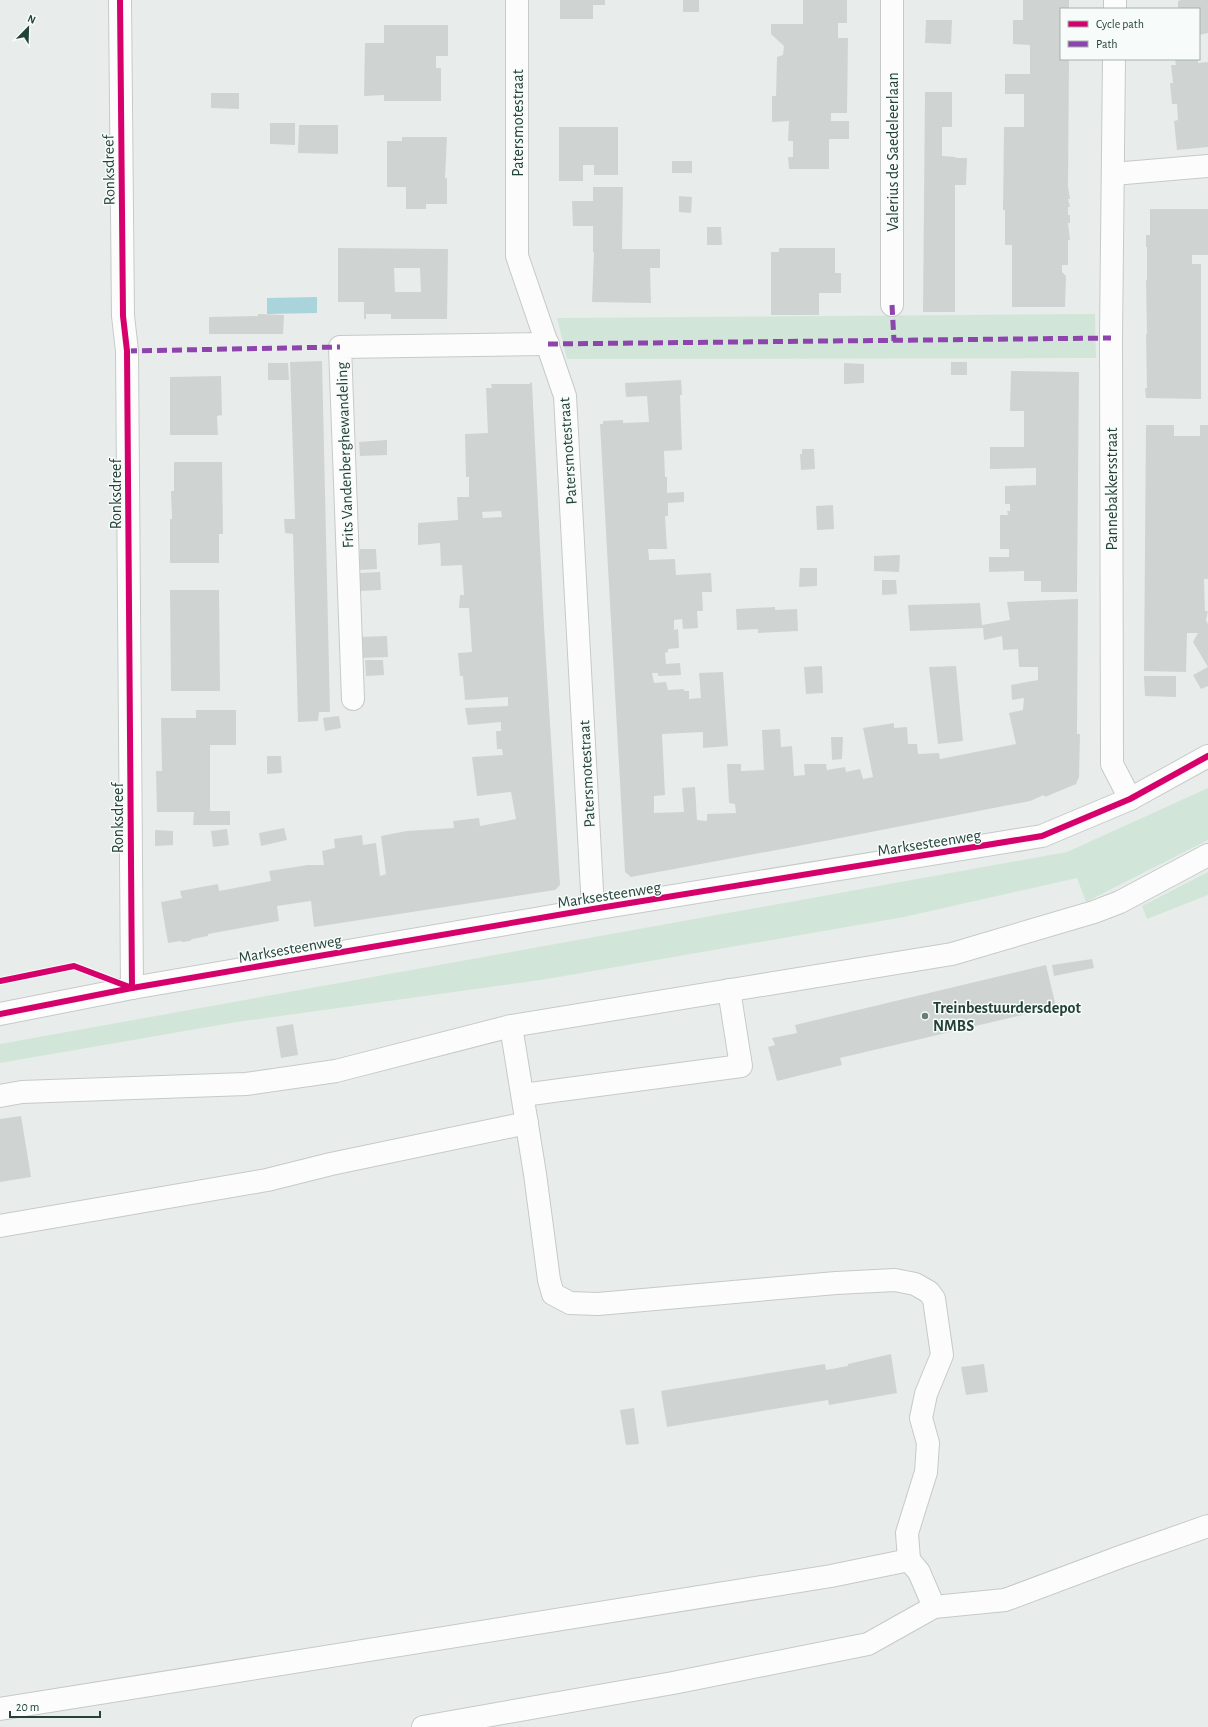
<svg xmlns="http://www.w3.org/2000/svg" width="1208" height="1727" font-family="'Alegreya Sans',sans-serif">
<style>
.green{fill:#d1e6d8}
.water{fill:#a9d4db}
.building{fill:#cfd4d2;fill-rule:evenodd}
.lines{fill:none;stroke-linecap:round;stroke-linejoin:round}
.minor-casing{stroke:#c5cac8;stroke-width:24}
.minor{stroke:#fcfcfc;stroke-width:22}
.quiet{stroke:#8e44ad;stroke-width:5;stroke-dasharray:10 5;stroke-linecap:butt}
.cycleway-casing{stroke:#f7fbf9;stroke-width:8}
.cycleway{stroke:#d6006c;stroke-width:6}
.poi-dot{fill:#697e78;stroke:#f7fbf9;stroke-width:1.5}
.labels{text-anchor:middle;stroke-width:3;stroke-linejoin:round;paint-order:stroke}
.street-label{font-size:16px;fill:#24423a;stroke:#f7fbf9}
.poi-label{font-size:16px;font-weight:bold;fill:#24423a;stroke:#f7fbf9;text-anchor:start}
</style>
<rect width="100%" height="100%" fill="#e8edeb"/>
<g class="green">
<polygon points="1095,314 1096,358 567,359 557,318"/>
<polygon points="1208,788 1208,840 1086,902 1077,878 904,917 547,979 237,1022 0,1063 0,1044 1067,852"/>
<polygon points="1208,872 1208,895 1147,919 1142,906"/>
</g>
<polygon class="water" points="317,297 317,313 267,314 267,298"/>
<g class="building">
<polygon points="560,0 605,0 605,5 593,5 593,19 560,19"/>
<rect x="683" y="0" width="16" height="12"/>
<polygon points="803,0 847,0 847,23 838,23 838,38 848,38 847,113 831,113 831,121 849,121 849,139 829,139 829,169 789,169 788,157 793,157 793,141 788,141 789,121 772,122 772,96 776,96 777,57 783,55 784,46 771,34 771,24 803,24"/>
<polygon points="1023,0 1069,0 1069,9 1061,9 1061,59 1069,59 1068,187 1070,199 1068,199 1070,207 1068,207 1068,215 1070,215 1070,223 1068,223 1070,240 1068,240 1068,265 1062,265 1062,272 1066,276 1065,307 1012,307 1012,245 1005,245 1005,210 1003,210 1004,127 1024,127 1024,94 1005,94 1005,74 1030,74 1030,45 1013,44 1013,20 1023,20"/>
<polygon points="1181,0 1208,0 1208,33 1199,35 1199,9 1178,9 1178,1"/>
<polygon points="926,20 952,20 951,44 925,43"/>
<polygon points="384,25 448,25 448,56 436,56 436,68 441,68 441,101 384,101 384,95 364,96 365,43 384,43"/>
<polygon points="1175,59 1198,59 1198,63 1208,62 1208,147 1177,150 1174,121 1178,120 1177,104 1172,104 1170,83 1173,83 1171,65 1176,65"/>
<polygon points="925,92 952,92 952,127 942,127 942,156 956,157 955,158 967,158 966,185 955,185 955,312 923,312"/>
<polygon points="211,93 239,93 239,109 211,108"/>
<polygon points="270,123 295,123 295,145 270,144"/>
<polygon points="299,125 338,125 338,154 298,153"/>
<polygon points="559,127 618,127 618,175 594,175 594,165 583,165 583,181 559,181"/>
<polygon points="402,137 447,137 445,178 447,178 447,204 426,204 426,209 406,209 406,187 387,187 387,141 402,141"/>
<rect x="672" y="161" width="20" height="12"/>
<polygon points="593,187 623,187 622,249 660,249 660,268 650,268 651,303 592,302 594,252 593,252 593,226 573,226 572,201 593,201"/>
<polygon points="679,196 692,197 691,213 679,212"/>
<polygon points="1150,209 1208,209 1208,255 1192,255 1192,264 1201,264 1201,399 1146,398 1145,388 1147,388 1146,334 1147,334 1146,280 1147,280 1147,247 1146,247 1146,235 1150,235"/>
<polygon points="707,227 721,227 722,245 707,245"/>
<path d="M 338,248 L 448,249 L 447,319 L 391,319 L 391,314 L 366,314 L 366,319 L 364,319 L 364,302 L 338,302 ZM 394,268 L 420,268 L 421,292 L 395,292 Z"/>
<polygon points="779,248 835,248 835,273 841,273 841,293 819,293 819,315 771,315 771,252 779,252"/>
<polygon points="258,314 284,315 283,334 209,334 209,317 258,316"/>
<polygon points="322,361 330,712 319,712 318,721 298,722 293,534 285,533 284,519 295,519 290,362"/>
<rect x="951" y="362" width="16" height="13"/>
<polygon points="268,363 288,363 289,380 268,380"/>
<polygon points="844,363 864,364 864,383 844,384"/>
<polygon points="1011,371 1079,372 1077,592 1041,592 1041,581 1024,581 1024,571 989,572 989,557 1009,557 1009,549 1000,549 1000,515 1008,515 1007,511 1010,511 1010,504 1005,504 1005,486 1036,485 1036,468 990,469 990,447 1024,447 1024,411 1010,411"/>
<polygon points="221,376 222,415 217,416 218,435 170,435 170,377"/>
<polygon points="681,380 682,395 680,395 682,450 664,451 665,477 667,477 667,493 684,492 684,502 668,503 668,516 665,516 667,549 648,549 649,557 649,560 675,559 676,575 711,573 712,592 702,592 703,611 697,611 698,628 683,629 682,619 674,620 674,630 678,629 679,648 668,649 668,652 665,653 666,664 680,663 681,675 658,676 658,673 652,673 654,683 666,682 668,690 684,689 684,691 689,691 689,699 701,698 699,673 723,672 728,746 703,748 703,732 662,734 665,795 654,796 654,813 684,812 682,788 695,787 697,820 707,821 707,814 736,813 735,804 729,803 727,764 741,764 741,771 764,770 762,730 780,729 781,747 792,746 794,776 805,775 804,764 826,764 827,770 845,767 846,772 860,769 863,779 873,777 863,728 894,723 894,728 907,727 908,744 917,744 918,754 939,753 940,759 1016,744 1009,713 1023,710 1024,698 1012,700 1011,685 1038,680 1038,667 1019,667 1018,649 1003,650 1002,636 984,640 983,628 910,631 908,605 980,603 982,625 1010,620 1007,602 1078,599 1077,734 1080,734 1079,777 1076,784 1045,797 1044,795 1030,801 830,840 631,877 625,872 600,424 603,424 603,421 623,420 623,423 649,422 647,396 626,397 625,383"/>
<path d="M 530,382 L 532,383 L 544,626 L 560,885 L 555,890 L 314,927 L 311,901 L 277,906 L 279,921 L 208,934 L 208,936 L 192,939 L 190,941 L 183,942 L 180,941 L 168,943 L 161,902 L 182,898 L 180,891 L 218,884 L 219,891 L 271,881 L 269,871 L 308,865 L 324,865 L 322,851 L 335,848 L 334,839 L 362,835 L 363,845 L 376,843 L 380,876 L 386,874 L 381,836 L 407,831 L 454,828 L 453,821 L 479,818 L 480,826 L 516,819 L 511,792 L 477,796 L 472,757 L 503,755 L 502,749 L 497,749 L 496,731 L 501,731 L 501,722 L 468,725 L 465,708 L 508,706 L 508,697 L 465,700 L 463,676 L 460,676 L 458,653 L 472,652 L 469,608 L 459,608 L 460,595 L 464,595 L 462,565 L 441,566 L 440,543 L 418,545 L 418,523 L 458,520 L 457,497 L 469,497 L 469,477 L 466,477 L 465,434 L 488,433 L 486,388 L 492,388 L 491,384 L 530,384 ZM 501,511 L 502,517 L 483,518 L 482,512 Z"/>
<polygon points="1146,425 1174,425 1174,436 1200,436 1200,425 1208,425 1208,579 1204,579 1205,611 1208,611 1206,620 1208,624 1208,686 1201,689 1193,675 1208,667 1193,642 1198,633 1187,633 1186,672 1144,671"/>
<polygon points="387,440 387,455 360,456 359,442"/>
<polygon points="802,449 814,449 815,469 801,470 800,454 802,454"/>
<polygon points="174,462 222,462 223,534 219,534 219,563 170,563 170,519 172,519 171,491 174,491"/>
<polygon points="833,505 834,529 817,530 816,506"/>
<polygon points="360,549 376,549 377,569 359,570"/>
<polygon points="900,555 899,572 874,571 874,556"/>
<polygon points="800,568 817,568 817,586 799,587"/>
<polygon points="380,572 381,590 360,591 360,573"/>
<polygon points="882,580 896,580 897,594 882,595"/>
<polygon points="170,590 219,590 220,691 171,691"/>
<polygon points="775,607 775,610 797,609 798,631 758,633 758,629 737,630 736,609"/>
<polygon points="387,636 388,657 361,658 360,637"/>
<polygon points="365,660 383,660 384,675 366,676"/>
<polygon points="822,666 823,693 806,694 804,667"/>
<polygon points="956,666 963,741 938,744 929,667"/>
<polygon points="1144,676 1176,676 1176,697 1145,696"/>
<polygon points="196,710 236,710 236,745 210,745 210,811 230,811 230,825 193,825 194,812 157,812 156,771 162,771 161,718 196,718"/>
<polygon points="339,716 341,728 325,731 323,718"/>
<polygon points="831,737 843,737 842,759 832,760"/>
<polygon points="267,756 281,756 282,773 267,774"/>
<polygon points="284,828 287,840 261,846 259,833"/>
<polygon points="227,829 229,845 213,847 211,831"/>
<polygon points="155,830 173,831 173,845 155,846"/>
<polygon points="1092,959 1094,968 1054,976 1052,965"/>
<polygon points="1046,965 1056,1007 840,1058 842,1065 777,1081 768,1047 775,1045 772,1038 797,1033 795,1025"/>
<polygon points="293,1024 298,1055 281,1058 276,1027"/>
<polygon points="21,1116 31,1177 0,1182 0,1119"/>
<polygon points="891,1354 897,1393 829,1405 828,1400 667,1427 661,1391 825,1364 826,1370 848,1366 848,1364"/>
<polygon points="984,1364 988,1392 966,1395 961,1367"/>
<polygon points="634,1408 639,1444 626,1445 620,1410"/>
</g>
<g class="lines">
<g class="minor-casing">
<g id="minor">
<polyline points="120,0 123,316 127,351 132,988"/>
<polyline points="517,0 517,256 565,396 593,909"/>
<polyline points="1115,9 1115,0"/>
<polyline points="1114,59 1111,338 1112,764 1130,799"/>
<polyline points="1113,174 1208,166"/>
<polyline points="892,305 892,0"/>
<polyline points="353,699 340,347 548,344"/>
<polyline points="0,1014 132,988 593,909 1042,836 1130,799 1208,756"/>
<polyline points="511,1026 535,1174 549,1280 553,1294 570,1303 598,1304 836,1283 895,1280 915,1284 929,1292 934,1299 942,1355 926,1394 921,1418 928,1443 926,1472 907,1533 909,1560"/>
<polyline points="523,1095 741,1066 729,990"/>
<polyline points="0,1096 22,1092 246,1084 336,1071 511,1026 952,954 1094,912 1120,902 1208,855"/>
<polyline points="0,1226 267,1180 331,1164 527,1123"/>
<polyline points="0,1709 831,1576 909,1560 919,1572 934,1607"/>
<polyline points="423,1727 673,1683 868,1644 934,1607 1005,1600 1120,1557 1208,1526"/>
</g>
</g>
<use href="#minor" class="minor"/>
<g class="quiet">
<polyline points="892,305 894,341"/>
<polyline points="548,344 1111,338"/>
<polyline points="127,351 340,347"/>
</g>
<g class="cycleway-casing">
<g id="cycleway">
<polyline points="120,0 123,316 127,351 132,988"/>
<polyline points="0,981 74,966 132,988"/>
<polyline points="0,1014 132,988 593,909 1042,836 1130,799 1208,756"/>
</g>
</g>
<use href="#cycleway" class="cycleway"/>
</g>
<circle class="poi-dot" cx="925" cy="1016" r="4"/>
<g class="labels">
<g class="street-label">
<text transform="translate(517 123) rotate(-90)" y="6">Patersmotestraat</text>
<text transform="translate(892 152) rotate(-90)" y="6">Valerius de Saedeleerlaan</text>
<text transform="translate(108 170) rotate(-91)" y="6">Ronksdreef</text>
<text transform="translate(567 451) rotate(-94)" y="6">Patersmotestraat</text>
<text transform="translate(344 455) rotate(-92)" y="6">Frits Vandenberghewandeling</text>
<text transform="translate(1111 489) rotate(-90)" y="6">Pannebakkersstraat</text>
<text transform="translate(115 494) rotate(-90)" y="6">Ronksdreef</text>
<text transform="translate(586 774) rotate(-93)" y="6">Patersmotestraat</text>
<text transform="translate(117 818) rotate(-90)" y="6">Ronksdreef</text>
<text transform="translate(929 842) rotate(-9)" y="6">Marksesteenweg</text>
<text transform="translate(609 894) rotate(-9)" y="6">Marksesteenweg</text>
<text transform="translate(290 948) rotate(-10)" y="6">Marksesteenweg</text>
</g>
<g class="poi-label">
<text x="933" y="1013">Treinbestuurdersdepot<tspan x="933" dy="18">NMBS</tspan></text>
</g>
</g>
<rect x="1060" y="8" width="140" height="52" fill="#f7fbf9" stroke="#a3b1ad"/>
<rect x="1068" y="21" width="20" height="6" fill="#d6006c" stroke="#a3b1ad"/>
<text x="1096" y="28" font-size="12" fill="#24423a">Cycle path</text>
<rect x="1068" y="41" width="20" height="6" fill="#8e44ad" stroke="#a3b1ad"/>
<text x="1096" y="48" font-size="12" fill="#24423a">Path</text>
<g transform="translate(28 28) rotate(23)" stroke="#f7fbf9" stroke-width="3" paint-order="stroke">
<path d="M0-3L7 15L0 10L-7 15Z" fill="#24423a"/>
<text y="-6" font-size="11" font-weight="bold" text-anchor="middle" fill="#24423a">N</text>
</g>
<path d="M10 1711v6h90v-6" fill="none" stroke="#24423a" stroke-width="2"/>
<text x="16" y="1711" font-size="12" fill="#24423a" stroke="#f7fbf9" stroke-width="3" paint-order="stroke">20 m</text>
</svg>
